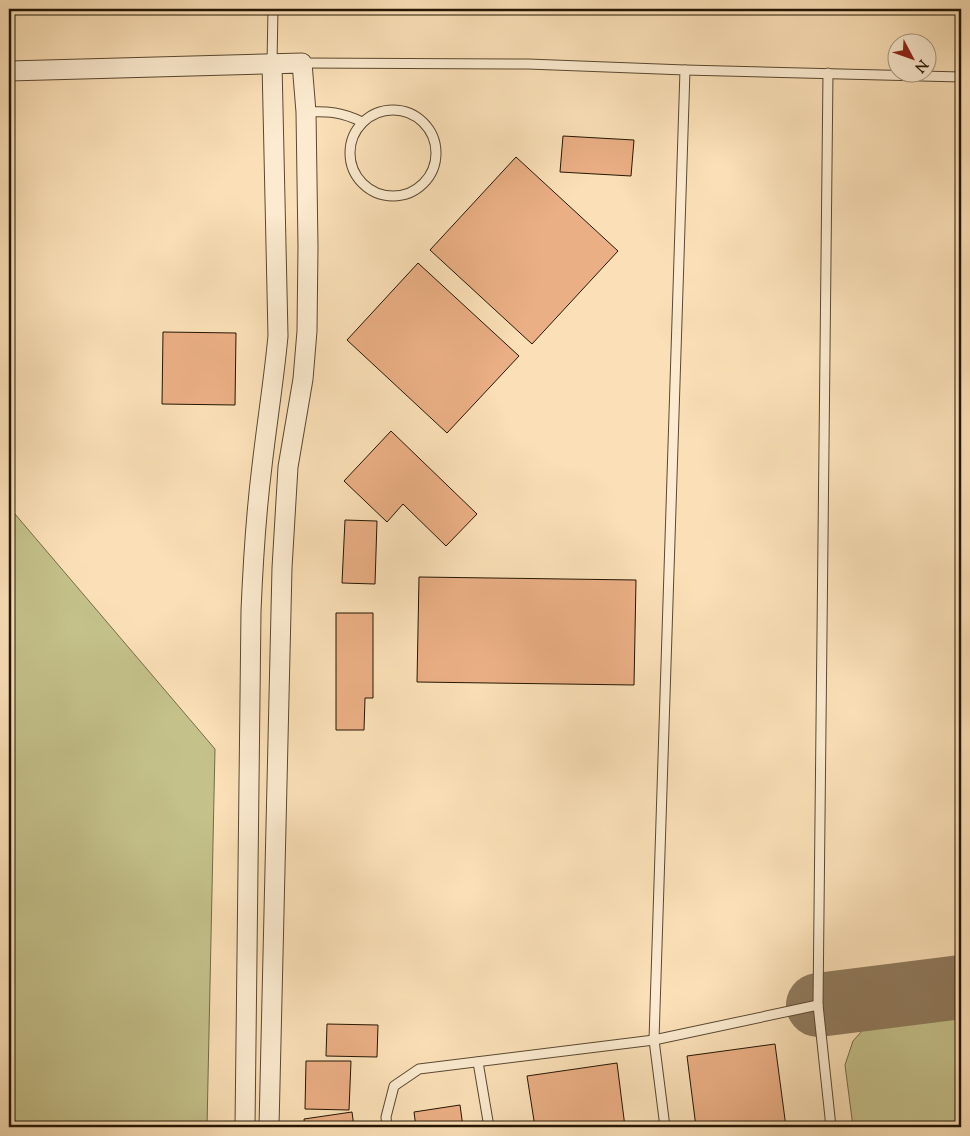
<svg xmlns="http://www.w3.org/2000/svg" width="970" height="1136" font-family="'Sorts Mill Goudy',serif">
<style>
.green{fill:#c4c18a;stroke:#746c47}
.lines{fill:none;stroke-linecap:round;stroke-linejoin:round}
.taxiway{stroke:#907b5e;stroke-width:64}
.building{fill:#ebaf85;stroke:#241604}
.service-casing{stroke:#5a4831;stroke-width:11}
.minor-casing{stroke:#5a4831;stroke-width:21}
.service{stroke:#fcebd0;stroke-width:9}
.minor{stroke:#fcebd0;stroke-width:19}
</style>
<rect width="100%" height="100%" fill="#fbe0b7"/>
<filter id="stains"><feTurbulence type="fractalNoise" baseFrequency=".004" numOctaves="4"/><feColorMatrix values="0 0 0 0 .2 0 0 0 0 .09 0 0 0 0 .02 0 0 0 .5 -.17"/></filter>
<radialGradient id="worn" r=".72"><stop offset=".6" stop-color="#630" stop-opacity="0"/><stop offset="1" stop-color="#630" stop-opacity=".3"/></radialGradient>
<g class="green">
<polygon points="9,507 215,749 207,1127 9,1127"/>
<polygon points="925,1003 946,1011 961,1025 961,1127 853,1127 845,1065 853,1041 880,1011"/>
</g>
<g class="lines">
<polyline class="taxiway" points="818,1005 961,987"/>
</g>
<g class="building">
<polygon points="563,136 634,140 631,176 560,172"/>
<polygon points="516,157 618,251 532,344 430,250"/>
<polygon points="418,263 519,356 447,433 347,340"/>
<polygon points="163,332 236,333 235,405 162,404"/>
<polygon points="391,431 477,514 446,546 403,504 387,522 344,481"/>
<polygon points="345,520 377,521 375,584 342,583"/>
<polygon points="419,577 636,580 634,685 417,682"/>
<polygon points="336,613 373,613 373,698 365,698 364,730 336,730"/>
<polygon points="327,1024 378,1025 377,1057 326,1056"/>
<polygon points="775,1044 786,1127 696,1127 687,1056"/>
<polygon points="306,1061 351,1061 349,1110 305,1109"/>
<polygon points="617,1063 625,1127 535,1127 527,1076"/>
<polygon points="460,1105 463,1127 416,1127 414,1112"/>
<polygon points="352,1112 354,1127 305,1127 304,1119"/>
</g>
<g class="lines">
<g class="service-casing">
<g id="service">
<polyline points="272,63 273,9"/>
<polyline points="302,63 528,64 685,70 961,77"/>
<polyline points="828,73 818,1005 831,1127"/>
<circle cx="393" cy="153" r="43"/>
<path d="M 306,112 C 328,111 342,112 362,122"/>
<polyline points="478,1062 489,1127"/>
<polyline points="387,1127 386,1117 394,1086 419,1069 654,1040 818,1005"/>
<polyline points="665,1127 654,1040 685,70"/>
</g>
</g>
<g class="minor-casing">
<g id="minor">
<polyline points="9,71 302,63 306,112 308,247 307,331 303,379 288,467 282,568 269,1127"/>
<path d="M 245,1127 L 251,611 C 253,563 256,514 262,466 C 267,422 274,379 278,336 L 272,63"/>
</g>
</g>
<use href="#service" class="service"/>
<use href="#minor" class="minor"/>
</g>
<rect width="970" height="1136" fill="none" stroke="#fbe0b7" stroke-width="30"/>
<rect x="10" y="10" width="950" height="1116" fill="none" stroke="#241604" stroke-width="2.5"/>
<rect x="15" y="15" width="940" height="1106" fill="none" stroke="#241604"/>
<g transform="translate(912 58) rotate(131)"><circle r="24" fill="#fcebd0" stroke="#a6967e"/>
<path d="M0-4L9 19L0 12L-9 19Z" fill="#8f2418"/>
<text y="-8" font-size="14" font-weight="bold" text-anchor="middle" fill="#241604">N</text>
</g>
<rect width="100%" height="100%" filter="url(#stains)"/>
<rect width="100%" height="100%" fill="url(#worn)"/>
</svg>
